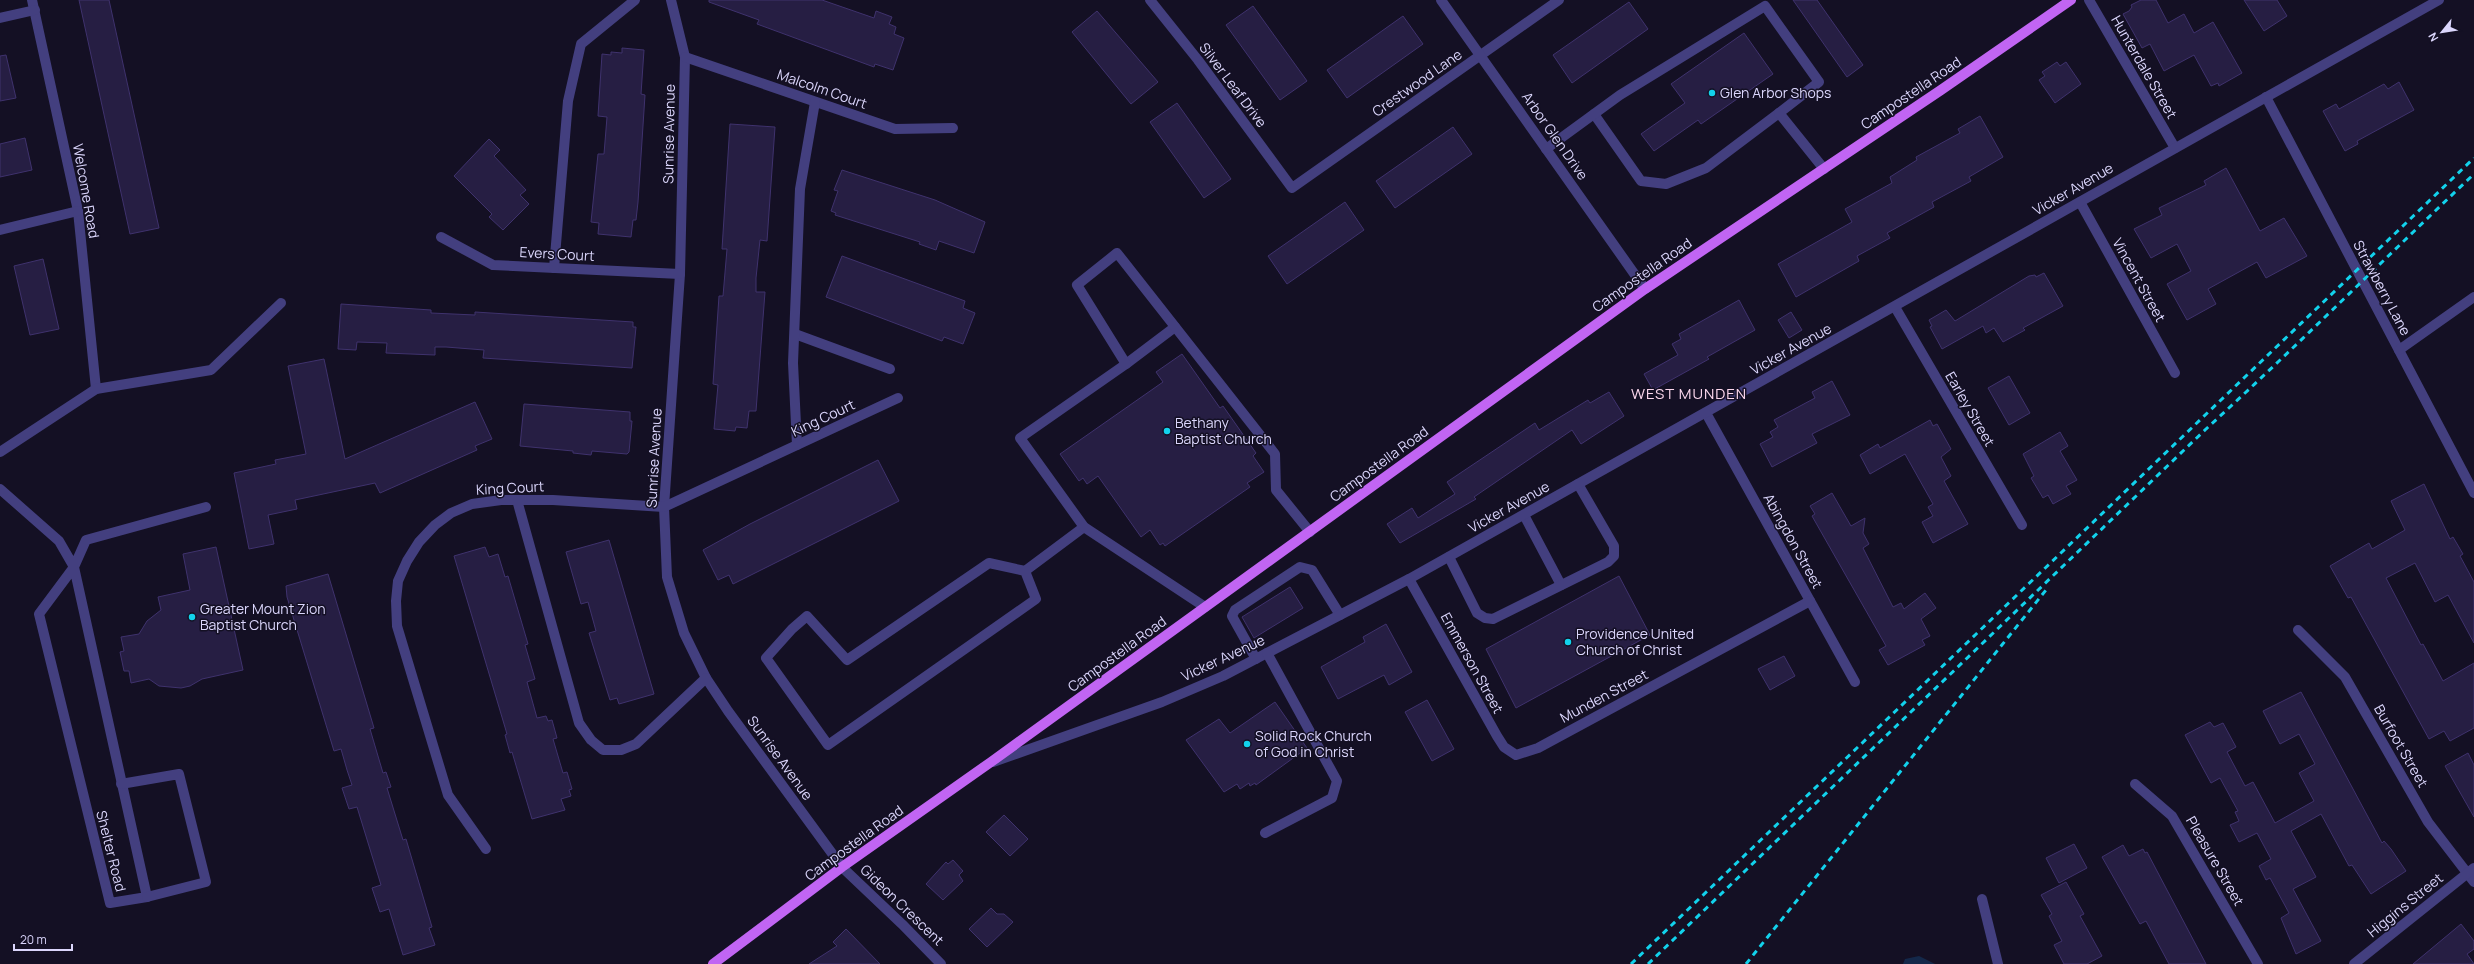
<svg xmlns="http://www.w3.org/2000/svg" width="2474" height="964" font-family="Manrope,sans-serif">
<style>
.water{fill:#14284a}
.building{fill:#261e43;stroke:#3f326d}
.lines{fill:none;stroke-linecap:round;stroke-linejoin:round}
.minor{stroke:#433f7f;stroke-width:10}
.major{stroke:#c165f3;stroke-width:10}
.rail{stroke:#12d2ec;stroke-width:3;stroke-dasharray:6 5;stroke-linecap:butt}
.poi-dot{fill:#12d2ec;stroke:#141024;stroke-width:1.5}
.labels{text-anchor:middle;stroke-width:3;stroke-linejoin:round;paint-order:stroke}
.street-label{font-size:14px;fill:#dbd6fc;stroke:#141024}
.poi-label{font-size:14px;fill:#dbd6fc;stroke:#141024;text-anchor:start}
.neighbourhood-label{font-size:15px;letter-spacing:1px;fill:#fcd8ee;stroke:#141024}
</style>
<rect width="100%" height="100%" fill="#141024"/>
<polygon class="water" points="1919,956 1935,964 1903,964 1905,959"/>
<g class="building">
<polygon points="79,0 109,0 159,228 130,234"/>
<polygon points="709,0 822,0 874,18 876,11 892,17 889,24 896,27 894,34 904,38 893,70 875,64 874,67 757,24 759,20 709,2"/>
<polygon points="1793,0 1817,0 1863,65 1847,77"/>
<polygon points="2141,0 2156,0 2168,23 2184,14 2194,33 2213,22 2242,73 2219,86 2218,83 2211,86 2194,55 2164,71 2150,44 2142,48 2123,14 2129,11 2132,7 2131,5"/>
<polygon points="2244,0 2277,0 2287,16 2264,31"/>
<polygon points="1629,2 1648,29 1572,83 1553,55"/>
<polygon points="1253,6 1307,81 1280,100 1226,25"/>
<polygon points="1097,11 1158,82 1131,104 1072,32"/>
<polygon points="1403,16 1423,44 1347,98 1327,70"/>
<polygon points="1744,33 1773,74 1701,124 1698,120 1654,151 1641,134 1685,103 1671,84"/>
<polygon points="622,48 644,50 641,94 645,95 638,202 636,220 633,220 631,237 598,234 599,223 591,222 598,154 604,154 607,117 598,116 602,54 611,55 611,52 622,53"/>
<polygon points="6,55 16,98 0,101 0,56"/>
<polygon points="2057,62 2060,66 2066,62 2081,84 2055,103 2039,80 2045,76 2042,72"/>
<polygon points="2399,82 2414,110 2357,141 2358,144 2345,151 2323,111 2336,104 2339,109 2384,84 2388,89"/>
<polygon points="1177,103 1231,179 1204,198 1150,122"/>
<polygon points="1980,116 2003,157 1969,177 1971,181 1932,202 1934,207 1887,233 1890,238 1857,256 1859,261 1796,297 1778,264 1852,222 1845,209 1892,183 1890,177 1917,160 1916,157 1960,133 1958,129"/>
<polygon points="730,124 775,127 767,241 760,240 756,278 756,292 765,292 756,411 749,411 747,428 736,427 735,431 714,429 718,385 713,384 719,296 723,296 727,249 722,249"/>
<polygon points="1453,127 1472,154 1395,208 1376,181"/>
<polygon points="25,138 32,170 0,177 0,144"/>
<polygon points="489,139 500,150 494,156 526,190 520,195 529,204 503,230 489,217 492,214 454,176"/>
<polygon points="2226,168 2260,231 2284,218 2307,256 2266,278 2257,262 2208,289 2216,304 2187,320 2167,284 2191,271 2177,244 2151,258 2134,229 2162,215 2159,208 2206,185 2204,181"/>
<polygon points="842,170 935,200 985,222 974,253 939,241 936,250 919,244 920,242 835,215 836,213 831,211 838,191 834,190"/>
<polygon points="1345,202 1364,230 1287,284 1268,256"/>
<polygon points="842,256 965,301 963,308 975,313 963,344 944,337 942,341 826,297"/>
<polygon points="43,259 59,329 30,335 14,266"/>
<polygon points="2044,273 2063,306 2023,328 2025,330 2003,342 1994,328 1986,333 1983,326 1942,349 1930,327 1932,326 1929,320 1946,310 1955,321 2029,276 2035,275 2036,277"/>
<polygon points="1739,300 1755,330 1707,357 1709,359 1653,390 1644,374 1678,355 1672,344 1681,339 1679,334"/>
<polygon points="341,304 431,310 431,313 475,315 475,312 633,322 633,327 636,327 632,368 483,358 484,350 446,347 435,347 435,355 386,353 387,343 357,342 356,350 338,349"/>
<polygon points="1791,312 1802,330 1789,338 1778,320"/>
<polygon points="1182,354 1220,408 1223,406 1256,453 1253,456 1264,472 1247,483 1250,487 1165,546 1163,543 1160,545 1150,530 1141,537 1098,476 1087,484 1083,478 1079,481 1060,454 1163,382 1156,372"/>
<polygon points="324,359 345,459 475,402 492,439 475,446 477,450 380,493 375,483 295,500 297,509 268,515 274,544 249,549 234,473 276,464 275,460 306,454 288,366"/>
<polygon points="2009,376 2030,413 2009,425 1988,388"/>
<polygon points="1832,381 1850,415 1812,434 1817,443 1772,467 1760,444 1773,437 1770,432 1778,427 1774,420 1815,398 1812,392"/>
<polygon points="1609,392 1624,416 1581,444 1572,430 1474,497 1476,499 1400,543 1387,524 1412,508 1418,518 1455,494 1447,482 1535,423 1539,430 1588,400 1590,403"/>
<polygon points="524,404 630,412 630,421 632,421 629,452 627,454 592,451 591,455 573,453 573,451 520,446"/>
<polygon points="1930,420 1933,426 1937,424 1951,449 1941,457 1951,476 1944,481 1968,524 1933,543 1922,522 1933,516 1928,507 1933,504 1905,454 1870,474 1860,455 1878,444 1880,448"/>
<polygon points="2060,432 2068,446 2060,451 2077,480 2066,486 2071,494 2053,504 2048,495 2043,498 2031,478 2034,476 2023,454"/>
<polygon points="878,460 899,501 733,584 729,575 718,580 703,550 750,524"/>
<polygon points="2424,484 2450,539 2453,537 2463,554 2460,556 2474,582 2474,643 2448,595 2435,602 2415,563 2386,578 2421,645 2423,644 2443,681 2474,663 2474,728 2450,741 2444,731 2429,739 2351,597 2348,598 2330,566 2369,543 2372,549 2405,530 2391,501"/>
<polygon points="1832,493 1851,526 1865,518 1863,533 1869,544 1863,548 1893,607 1901,603 1904,609 1925,593 1936,608 1921,619 1930,636 1922,640 1925,645 1888,665 1879,650 1886,646 1812,516 1815,514 1810,506"/>
<polygon points="609,540 654,694 619,704 617,698 610,700 589,633 596,631 588,602 581,604 566,552"/>
<polygon points="216,547 243,670 202,679 190,686 181,688 159,686 149,679 131,683 129,671 124,671 120,652 124,651 121,637 139,634 147,621 161,610 158,597 190,590 183,554"/>
<polygon points="485,547 489,557 498,554 505,577 508,576 528,644 525,645 535,679 527,682 537,718 546,716 548,721 552,720 557,738 553,739 563,773 567,772 572,789 569,790 571,796 561,799 565,810 532,819 512,752 510,753 505,735 507,734 454,556"/>
<polygon points="328,574 374,728 370,729 383,773 386,772 391,787 387,788 403,840 406,839 432,927 429,928 435,945 403,955 389,909 380,912 372,888 381,885 357,807 349,809 342,788 352,785 347,770 341,749 334,751 287,597 286,586"/>
<polygon points="1619,576 1650,635 1516,708 1486,649"/>
<polygon points="1290,587 1303,608 1254,638 1242,617"/>
<polygon points="1386,624 1412,672 1389,685 1384,675 1338,699 1321,667 1365,642 1363,637"/>
<polygon points="1784,656 1795,676 1770,690 1758,669"/>
<polygon points="2301,692 2382,843 2384,841 2391,849 2406,871 2371,894 2352,865 2349,866 2321,814 2291,831 2316,877 2293,889 2321,941 2296,954 2281,918 2289,913 2270,878 2266,880 2259,866 2271,859 2257,833 2239,842 2230,825 2239,821 2235,812 2238,811 2220,778 2211,783 2185,735 2210,722 2214,727 2223,723 2236,747 2227,752 2245,786 2253,782 2275,823 2314,801 2299,773 2315,764 2299,734 2280,744 2263,711"/>
<polygon points="1427,700 1454,749 1432,761 1405,712"/>
<polygon points="1275,702 1307,748 1256,785 1255,783 1250,786 1249,783 1240,789 1237,784 1224,792 1186,740 1219,719 1230,733"/>
<polygon points="2468,753 2474,765 2474,817 2445,766"/>
<polygon points="1004,815 1028,839 1010,856 986,832"/>
<polygon points="2074,844 2087,868 2059,883 2046,858"/>
<polygon points="2123,845 2129,856 2143,849 2145,853 2147,852 2206,964 2169,964 2146,921 2140,924 2102,857"/>
<polygon points="953,860 963,871 959,875 963,881 943,900 926,884 946,862 948,864"/>
<polygon points="2066,882 2084,914 2080,916 2102,956 2087,964 2064,964 2054,945 2062,941 2049,916 2052,914 2041,895"/>
<polygon points="991,908 997,914 1004,914 1013,922 987,947 969,929"/>
<polygon points="2461,924 2474,941 2474,949 2467,954 2474,964 2413,964"/>
<polygon points="846,929 880,964 809,964 837,946 833,942"/>
</g>
<g class="lines">
<g class="minor">
<polyline points="32,0 78,211 96,389"/>
<polyline points="671,0 685,57 680,274 664,507 667,577 684,633 706,678 728,711 842,867 902,924 941,964"/>
<polyline points="1150,0 1198,60 1292,188 1559,0"/>
<polyline points="1441,0 1645,289"/>
<polyline points="2089,0 2175,148"/>
<polyline points="0,18 35,10"/>
<polyline points="685,57 895,129 953,128"/>
<polyline points="2266,97 2474,493"/>
<polyline points="1594,114 1641,181 1666,184 1706,168 1779,113"/>
<polyline points="1546,149 1620,95 1765,6 1819,82 1779,113 1824,169"/>
<polyline points="2080,202 2175,373"/>
<polyline points="0,230 78,211"/>
<polyline points="441,237 493,265 680,274"/>
<polyline points="554,268 568,101 581,44 635,0"/>
<polyline points="1895,307 2022,525"/>
<polyline points="795,334 890,369"/>
<polyline points="2399,350 2474,297"/>
<polyline points="1126,364 1175,327"/>
<polyline points="1706,413 1855,682"/>
<polyline points="797,445 793,363 800,189 815,102"/>
<polyline points="0,452 96,389 211,370 281,303"/>
<polyline points="0,489 59,541 74,567 147,897 110,903 39,614 74,567 86,540 206,507"/>
<polyline points="517,500 579,723 591,740 603,750 621,750 636,744 706,678"/>
<polyline points="1524,515 1561,585"/>
<polyline points="1449,557 1477,613 1485,618 1493,619 1608,562 1614,556 1614,546 1578,484"/>
<polyline points="1025,571 989,563 847,660 807,616 792,629 766,658 828,745 1036,599 1025,571 1084,527"/>
<polyline points="1409,579 1497,736 1504,747 1516,755 1538,748 1810,601"/>
<polyline points="1205,607 1084,527 1020,438 1126,364 1077,285 1117,253 1275,454 1276,490 1310,532"/>
<polyline points="2298,630 2345,677 2428,822 2474,882"/>
<polyline points="1256,659 1232,616 1235,610 1300,567 1312,570 1340,615"/>
<polyline points="993,762 1162,702 1223,676 1409,579 2439,0"/>
<polyline points="121,784 179,774 206,882 147,897"/>
<polyline points="2135,784 2172,816 2258,964"/>
<polyline points="1265,833 1332,798 1337,781 1267,653"/>
<polyline points="486,849 448,795 397,626 396,601 398,581 407,561 419,542 435,525 451,513 472,504 501,500 553,500 664,507 898,398"/>
<polyline points="1982,899 1998,964"/>
<polyline points="2354,964 2474,868"/>
</g>
<polyline class="major" points="713,964 842,867 991,762 1645,289 1941,90 2071,0"/>
<g class="rail">
<polyline points="1631,964 2474,158"/>
<path d="M 1648,964 L 2206,429 C 2297,346 2384,259 2474,174"/>
<polyline points="1746,964 2046,590"/>
</g>
</g>
<g class="poi-dot">
<circle cx="1712" cy="93" r="4"/>
<circle cx="1167" cy="431" r="4"/>
<circle cx="192" cy="617" r="4"/>
<circle cx="1568" cy="642" r="4"/>
<circle cx="1247" cy="744" r="4"/>
</g>
<g class="labels">
<g class="street-label">
<text transform="translate(2144 67) rotate(60)" y="5">Hunterdale Street</text>
<text transform="translate(1417 83) rotate(-35)" y="5">Crestwood Lane</text>
<text transform="translate(1233 85) rotate(53)" y="5">Silver Leaf Drive</text>
<text transform="translate(822 89) rotate(19)" y="5">Malcolm Court</text>
<text transform="translate(1911 93) rotate(-34)" y="5">Campostella Road</text>
<text transform="translate(669 134) rotate(-89)" y="5">Sunrise Avenue</text>
<text transform="translate(1555 136) rotate(55)" y="5">Arbor Glen Drive</text>
<text transform="translate(2073 189) rotate(-30)" y="5">Vicker Avenue</text>
<text transform="translate(86 191) rotate(80)" y="5">Welcome Road</text>
<text transform="translate(557 254) rotate(3)" y="5">Evers Court</text>
<text transform="translate(1642 275) rotate(-35)" y="5">Campostella Road</text>
<text transform="translate(2139 280) rotate(61)" y="5">Vincent Street</text>
<text transform="translate(2382 288) rotate(62)" y="5">Strawberry Lane</text>
<text transform="translate(1791 349) rotate(-29)" y="5">Vicker Avenue</text>
<text transform="translate(1970 409) rotate(60)" y="5">Earley Street</text>
<text transform="translate(823 418) rotate(-25)" y="5">King Court</text>
<text transform="translate(654 458) rotate(-87)" y="5">Sunrise Avenue</text>
<text transform="translate(1379 464) rotate(-36)" y="5">Campostella Road</text>
<text transform="translate(510 488) rotate(-3)" y="5">King Court</text>
<text transform="translate(1509 507) rotate(-29)" y="5">Vicker Avenue</text>
<text transform="translate(1793 541) rotate(61)" y="5">Abingdon Street</text>
<text transform="translate(1117 654) rotate(-36)" y="5">Campostella Road</text>
<text transform="translate(1223 658) rotate(-25)" y="5">Vicker Avenue</text>
<text transform="translate(1472 663) rotate(61)" y="5">Emmerson Street</text>
<text transform="translate(1604 696) rotate(-28)" y="5">Munden Street</text>
<text transform="translate(2401 746) rotate(60)" y="5">Burfoot Street</text>
<text transform="translate(780 758) rotate(54)" y="5">Sunrise Avenue</text>
<text transform="translate(854 843) rotate(-36)" y="5">Campostella Road</text>
<text transform="translate(111 851) rotate(76)" y="5">Shelter Road</text>
<text transform="translate(2215 861) rotate(60)" y="5">Pleasure Street</text>
<text transform="translate(902 905) rotate(44)" y="5">Gideon Crescent</text>
<text transform="translate(2405 905) rotate(-39)" y="5">Higgins Street</text>
</g>
<g class="poi-label">
<text x="1720" y="98">Glen Arbor Shops</text>
<text x="1175" y="428">Bethany<tspan x="1175" dy="16">Baptist Church</tspan></text>
<text x="200" y="614">Greater Mount Zion<tspan x="200" dy="16">Baptist Church</tspan></text>
<text x="1576" y="639">Providence United<tspan x="1576" dy="16">Church of Christ</tspan></text>
<text x="1255" y="741">Solid Rock Church<tspan x="1255" dy="16">of God in Christ</tspan></text>
</g>
<g class="neighbourhood-label">
<text x="1689" y="399">WEST MUNDEN</text>
</g>
</g>
<g transform="translate(2442 32) rotate(240)" stroke="#141024" stroke-width="3" paint-order="stroke">
<path d="M0-3L7 15L0 10L-7 15Z" fill="#dbd6fc"/>
<text y="-6" font-size="11" font-weight="bold" text-anchor="middle" fill="#dbd6fc">N</text>
</g>
<path d="M14 944v6h58v-6" fill="none" stroke="#dbd6fc" stroke-width="2"/>
<text x="20" y="944" font-size="12" fill="#dbd6fc" stroke="#141024" stroke-width="3" paint-order="stroke">20 m</text>
</svg>
